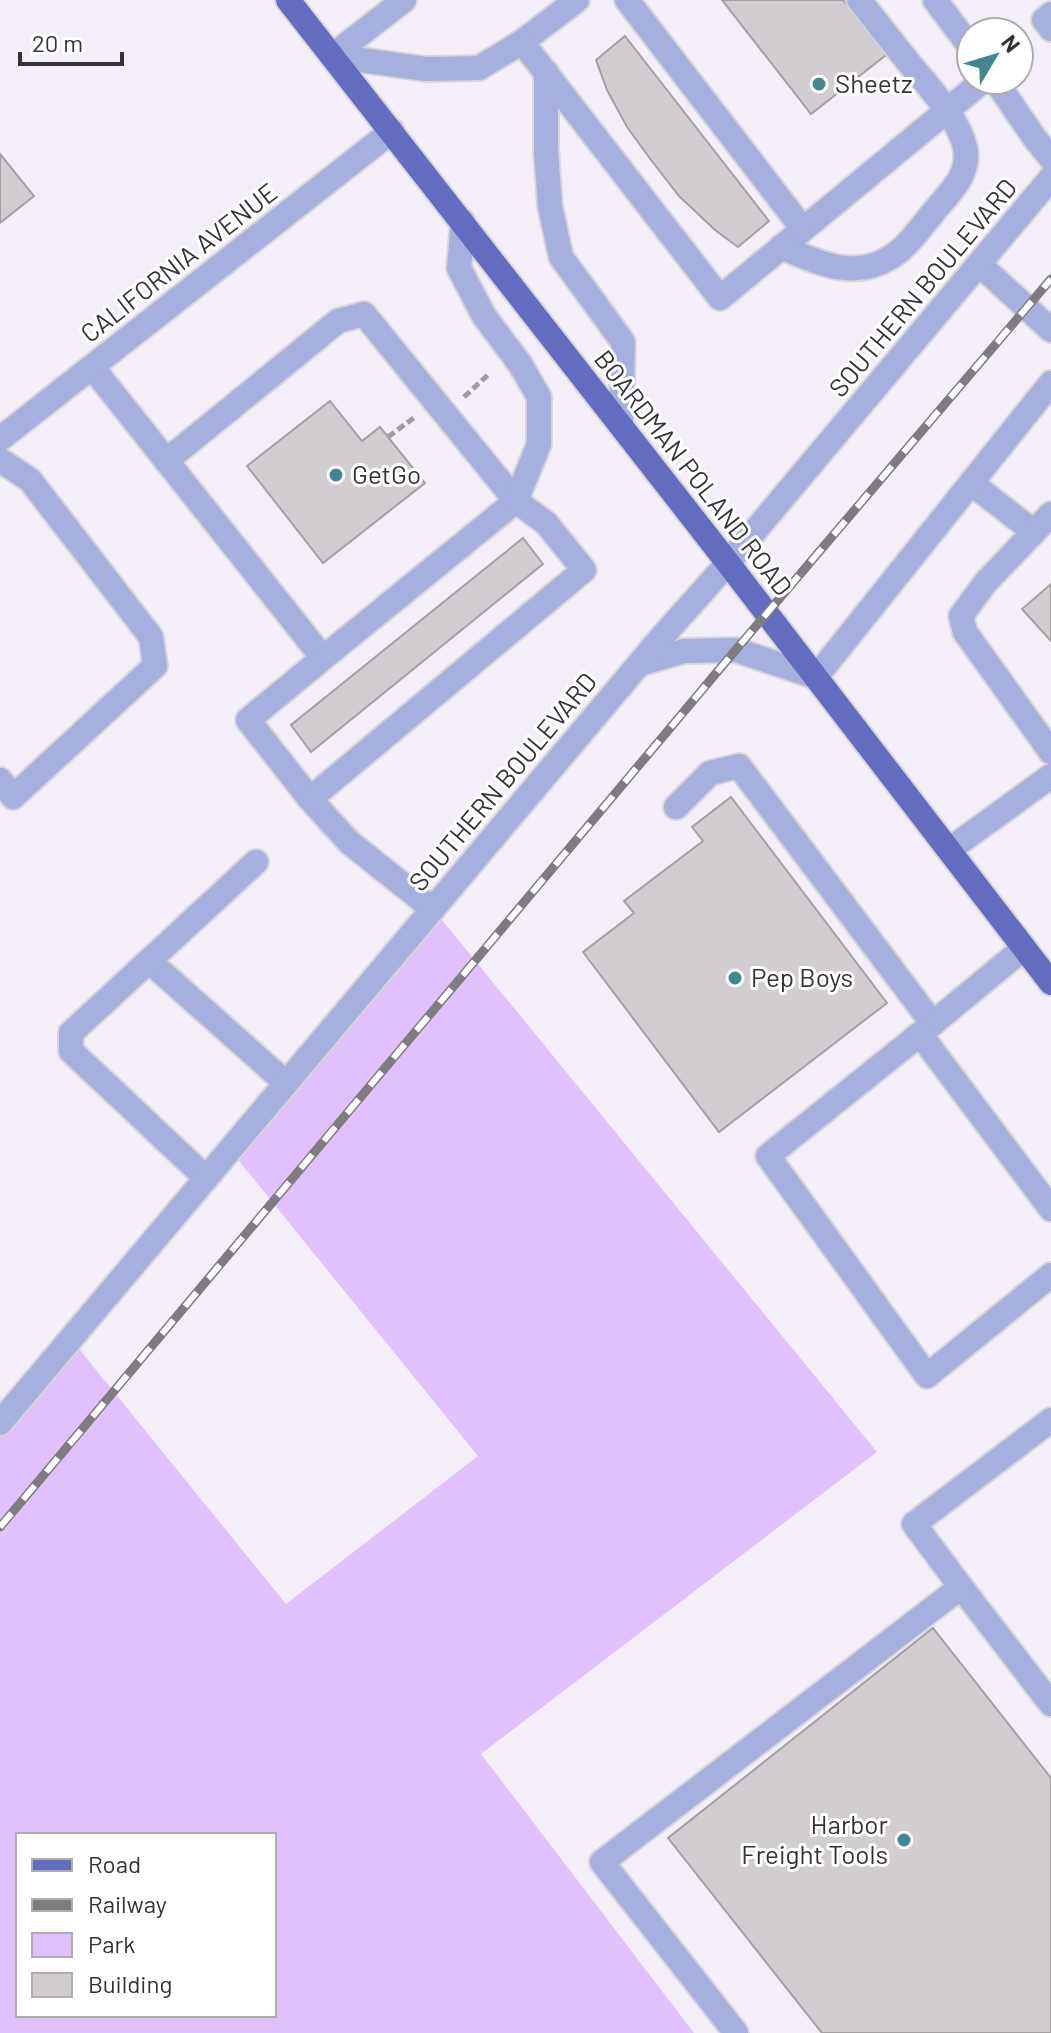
<svg xmlns="http://www.w3.org/2000/svg" width="1051" height="2033" font-family="Barlow,sans-serif">
<style>
.built{fill:#f4eef9;fill-rule:evenodd}
.green{fill:#e1c1fb;fill-rule:evenodd}
.building{fill:#d1cdd0;stroke:#a5a1a3;stroke-width:2}
.lines{fill:none;stroke-linecap:round;stroke-linejoin:round}
.minor-casing{stroke:#d7d5d9;stroke-width:28}
.major-casing{stroke:#d7d5d9;stroke-width:28}
.path{stroke:#9e9da0;stroke-width:5;stroke-dasharray:8 4;stroke-linecap:butt}
.minor{stroke:#a6afde;stroke-width:24}
.major{stroke:#626dc0;stroke-width:24}
.rail-casing{stroke:#7e7c7f;stroke-width:9}
.rail{stroke:#fff;stroke-width:6;stroke-dasharray:18;stroke-linecap:butt}
.poi-dot{fill:#40888d;stroke:#fff;stroke-width:3}
.labels{text-anchor:middle;stroke-width:6;stroke-linejoin:round;paint-order:stroke}
.poi-label{font-size:26px;fill:#333234;stroke:#fff;text-anchor:start}
.street-label{font-size:26px;fill:#333234;stroke:#fff}
</style>
<rect width="100%" height="100%" fill="#fbf9fd"/>
<path class="built" d="M 0,0 L 1051,0 L 1051,2033 L 694,2033 L 481,1755 L 876,1452 L 230,1150 L 479,1456 L 286,1605 L 71,1339 L 0,1423 ZM 971,32 L 1019,32 L 1019,80 L 971,80 Z"/>
<path class="green" d="M 433,909 L 877,1452 L 481,1754 L 694,2033 L 0,2033 L 0,1423 L 71,1339 L 286,1604 L 478,1456 L 230,1150 ZM 18,1835 L 274,1835 L 274,2015 L 18,2015 Z"/>
<g class="building">
<polygon points="722,0 843,0 886,55 811,114"/>
<polygon points="625,36 769,221 738,247 715,230 679,196 651,160 627,127 607,90 596,60"/>
<polygon points="0,154 34,196 0,223"/>
<polygon points="330,401 362,441 380,427 425,483 323,563 247,466"/>
<polygon points="523,538 543,564 311,752 291,725"/>
<polygon points="1051,584 1051,641 1022,609"/>
<polygon points="731,797 887,1003 719,1132 583,952 634,913 624,901 703,841 692,827"/>
<polygon points="933,1628 1051,1778 1051,2033 822,2033 668,1838"/>
</g>
<g class="lines">
<g class="minor-casing">
<g id="minor">
<polyline points="577,0 522,42 720,298 984,80"/>
<polyline points="627,0 803,229"/>
<polyline points="935,0 971,48"/>
<polyline points="1051,14 1044,20 1051,29"/>
<polyline points="332,56 426,69 479,68 522,42"/>
<polyline points="332,56 404,0"/>
<polyline points="546,72 546,150 550,206 561,257 623,342 621,425"/>
<polyline points="995,80 1036,140 1051,158"/>
<path d="M 781,247 C 817,262 854,281 891,257 C 909,246 923,224 937,208 C 950,192 966,178 966,156 C 966,126 927,85 909,63 C 892,42 876,21 859,0"/>
<polyline points="979,264 1051,330"/>
<polyline points="92,367 323,658 516,501 364,314 338,321 166,461"/>
<polyline points="0,439 392,131"/>
<polyline points="0,460 30,480 151,637 155,666 13,797 0,780"/>
<polyline points="971,483 1034,532"/>
<polyline points="1051,514 986,582 961,616 965,632 1051,752"/>
<polyline points="323,658 248,720 310,799 349,842 433,909"/>
<polyline points="639,664 684,651 736,650 816,677 1051,383"/>
<polyline points="310,799 584,570 546,523 516,501 539,444 539,397 520,364 484,316 459,268 463,222"/>
<polyline points="676,807 710,773 739,766 933,1024"/>
<polyline points="949,850 1051,776"/>
<polyline points="1024,948 920,1034 768,1156 927,1376 1051,1275"/>
<polyline points="149,961 286,1083"/>
<polyline points="920,1034 1051,1209"/>
<polyline points="206,1178 71,1051 71,1033 256,862"/>
<polyline points="0,1423 661,638 728,563 1051,178"/>
<polyline points="961,1587 1051,1704"/>
<polyline points="736,2033 602,1862 961,1587 914,1524 1051,1420"/>
</g>
</g>
<g class="major-casing">
<polyline id="major" points="288,0 728,563 1051,983"/>
</g>
<g class="path">
<polyline points="464,397 490,373"/>
<polyline points="388,437 415,417"/>
</g>
<use href="#minor" class="minor"/>
<use href="#major" class="major"/>
<g class="rail-casing">
<polyline id="rail" points="0,1527 728,659 1051,279"/>
</g>
<use href="#rail" class="rail"/>
</g>
<g class="poi-dot">
<circle cx="819" cy="84" r="8"/>
<circle cx="336" cy="475" r="8"/>
<circle cx="735" cy="978" r="8"/>
<circle cx="904" cy="1840" r="8"/>
</g>
<g class="labels">
<g class="poi-label">
<text x="835" y="93">Sheetz</text>
<text x="352" y="484">GetGo</text>
<text x="751" y="987">Pep Boys</text>
<text x="888" y="1834" text-anchor="end">Harbor<tspan x="888" dy="30">Freight Tools</tspan></text>
</g>
<g class="street-label">
<text transform="translate(179 263) rotate(-38)" y="9">CALIFORNIA AVENUE</text>
<text transform="translate(923 288) rotate(-50)" y="9">SOUTHERN BOULEVARD</text>
<text transform="translate(693 473) rotate(52)" y="9">BOARDMAN POLAND ROAD</text>
<text transform="translate(503 782) rotate(-50)" y="9">SOUTHERN BOULEVARD</text>
</g>
</g>
<rect x="16" y="1833" width="260" height="184" fill="#ffffff" stroke="#adadae" stroke-width="2"/>
<rect x="32" y="1859" width="40" height="12" fill="#626dc0" stroke="#adadae" stroke-width="2"/>
<text x="88" y="1873" font-size="24" fill="#333234">Road</text>
<rect x="32" y="1899" width="40" height="12" fill="#7e7c7f" stroke="#adadae" stroke-width="2"/>
<text x="88" y="1913" font-size="24" fill="#333234">Railway</text>
<rect x="32" y="1933" width="40" height="24" fill="#e1c1fb" stroke="#adadae" stroke-width="2"/>
<text x="88" y="1953" font-size="24" fill="#333234">Park</text>
<rect x="32" y="1973" width="40" height="24" fill="#d1cdd0" stroke="#adadae" stroke-width="2"/>
<text x="88" y="1993" font-size="24" fill="#333234">Building</text>
<g transform="translate(995 56) rotate(52)"><circle r="38" fill="#ffffff" stroke="#adadae" stroke-width="2"/>
<path d="M0-6L14 30L0 20L-14 30Z" fill="#40888d"/>
<text y="-12" font-size="22" font-weight="bold" text-anchor="middle" fill="#333234">N</text>
</g>
<path d="M20 52v12h102v-12" fill="none" stroke="#333234" stroke-width="4"/>
<text x="32" y="52" font-size="24" fill="#333234" stroke="#ffffff" stroke-width="6" paint-order="stroke">20 m</text>
</svg>
